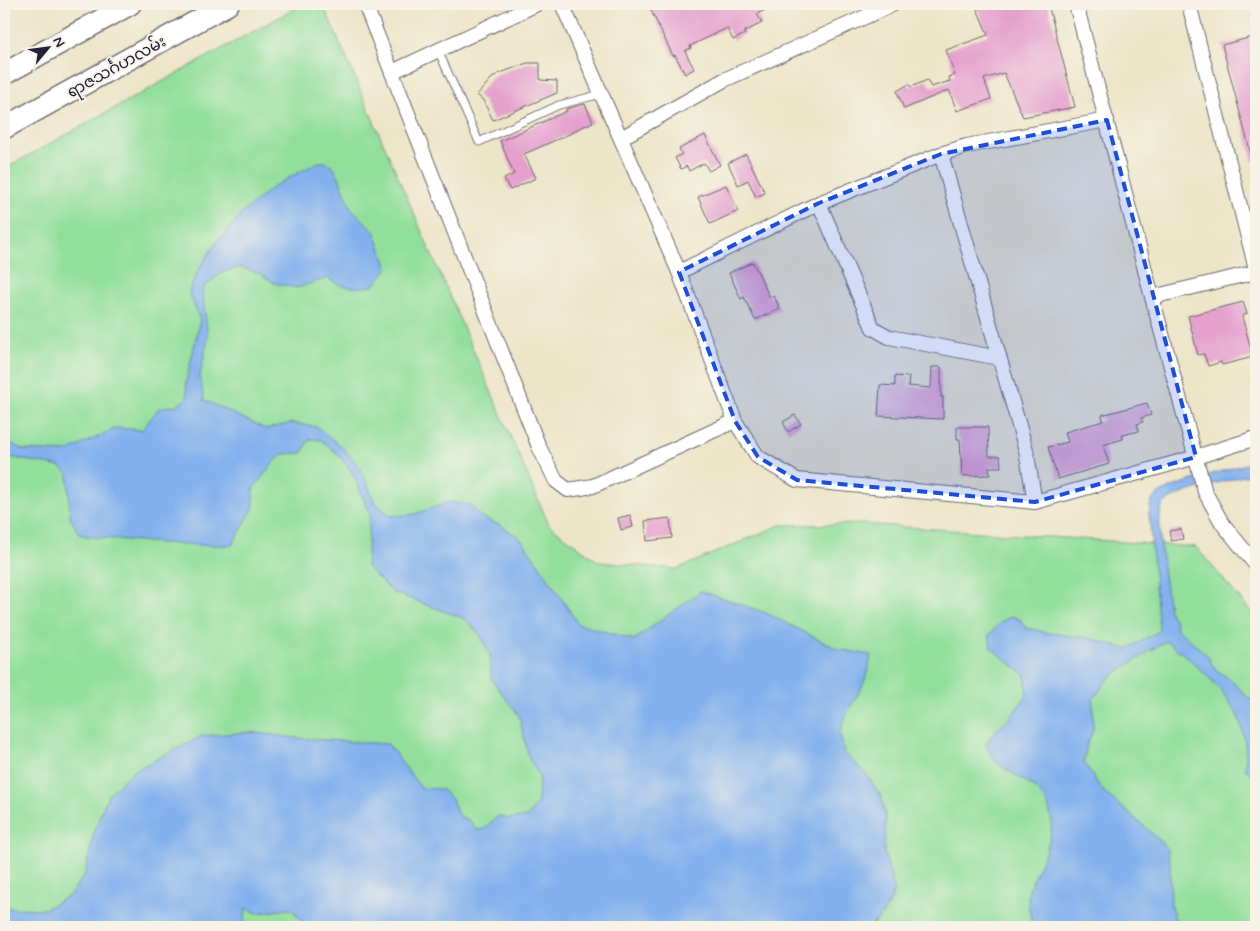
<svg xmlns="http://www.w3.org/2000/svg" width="1260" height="931" font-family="Mynerve,'Noto Sans Myanmar',sans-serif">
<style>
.green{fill:#92df9c;stroke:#5a806c}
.water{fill:#82b1ed;stroke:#526a94}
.building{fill:#e5a0cd}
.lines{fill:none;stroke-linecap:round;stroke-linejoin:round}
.service-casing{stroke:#69666c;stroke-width:9}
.minor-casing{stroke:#69666c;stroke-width:16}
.primary-casing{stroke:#69666c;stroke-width:24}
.service{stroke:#fff;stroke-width:7}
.minor{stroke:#fff;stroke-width:14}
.primary{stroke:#fff;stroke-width:21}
.marked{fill:#1d4ed8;fill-opacity:0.2;stroke:#1d4ed8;stroke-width:4;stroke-dasharray:10 6;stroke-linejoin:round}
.labels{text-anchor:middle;stroke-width:4;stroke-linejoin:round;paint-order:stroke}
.street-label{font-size:16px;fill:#22223b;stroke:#f7f3e8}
</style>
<rect width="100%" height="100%" fill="#f7f3e8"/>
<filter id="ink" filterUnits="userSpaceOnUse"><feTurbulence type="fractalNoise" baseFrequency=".02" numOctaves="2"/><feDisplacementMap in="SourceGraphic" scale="10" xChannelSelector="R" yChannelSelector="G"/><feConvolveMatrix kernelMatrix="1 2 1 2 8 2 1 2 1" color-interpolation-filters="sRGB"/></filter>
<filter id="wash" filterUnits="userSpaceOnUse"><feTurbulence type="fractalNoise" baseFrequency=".0096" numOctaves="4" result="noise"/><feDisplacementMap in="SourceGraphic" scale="20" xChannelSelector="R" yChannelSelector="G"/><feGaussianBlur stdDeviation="1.12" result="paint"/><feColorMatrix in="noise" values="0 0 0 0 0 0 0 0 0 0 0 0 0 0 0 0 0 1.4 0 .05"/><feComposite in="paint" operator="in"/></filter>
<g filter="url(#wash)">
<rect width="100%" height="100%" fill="#ede5c8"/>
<polygon class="green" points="303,4 323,4 549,525 599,562 677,569 780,525 863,524 1196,547 1256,618 1256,927 4,927 4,169"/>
<g class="water">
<path d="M 318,162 L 325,162 L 332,165 L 338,175 L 351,208 L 374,231 L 388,268 L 373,286 C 357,288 341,289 328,278 L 297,288 L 274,283 L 261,274 L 240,267 L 221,273 L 202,289 L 208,338 L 200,375 L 204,400 L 266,429 L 292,423 L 317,427 L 342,447 L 360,467 L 375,503 L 391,516 L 415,514 L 448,502 L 471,505 L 481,517 L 502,526 L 521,539 L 545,573 L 578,624 L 634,640 L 701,591 L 766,613 L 838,649 L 871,655 L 868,672 L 862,687 L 846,715 L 840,732 L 844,753 L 867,775 L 882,798 L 886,821 L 884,852 L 894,888 L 891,901 L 881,917 L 869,927 L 308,927 L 291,909 L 257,913 L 246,908 L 244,927 L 4,927 L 5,908 L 45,909 L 70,895 L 85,873 L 95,828 L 108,795 L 133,771 L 202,736 L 249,732 L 297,738 L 388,744 L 421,788 L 441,789 L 452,799 L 458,815 L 470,821 L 476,830 L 484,829 L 498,816 L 509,819 L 527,817 L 538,802 L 539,775 L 529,759 L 519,716 L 491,679 L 490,655 L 480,635 L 465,619 L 392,592 L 366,566 L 370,514 L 352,472 L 337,453 L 321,440 L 310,439 L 302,453 L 283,454 L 273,463 L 253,489 L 254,507 L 232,545 C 196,546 161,543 126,540 C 110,538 95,539 79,534 L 70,517 L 68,474 L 61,467 L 4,456 L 4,439 L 23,450 L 67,452 L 116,428 L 142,430 L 159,408 L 177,405 L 187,398 L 186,382 L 200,320 L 189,293 L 197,272 L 214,246 L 242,213 L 274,186 Z"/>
<path d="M 1256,461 L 1256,473 C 1238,478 1172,492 1163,505 C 1154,520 1167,591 1169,612 L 1175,621 L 1177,629 L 1207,655 L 1214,668 L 1232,681 L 1248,698 L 1256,700 L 1256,778 L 1245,769 C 1247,754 1245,737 1240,722 C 1231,695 1191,658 1167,642 L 1164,642 L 1110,677 L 1093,699 L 1093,732 L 1087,744 L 1084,761 L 1091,774 L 1104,792 L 1154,835 L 1167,849 L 1170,863 L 1171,907 L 1178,927 L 1033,927 C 1031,916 1026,901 1029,890 C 1038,862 1060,837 1048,806 C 1037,776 993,775 986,744 L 992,734 L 1009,719 L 1027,695 L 1025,675 L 991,648 L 989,635 L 1001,622 L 1011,616 L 1020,619 L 1026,628 L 1049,633 L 1089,638 L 1127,649 L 1159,631 L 1149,514 C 1150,507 1150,501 1156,496 C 1167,485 1237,467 1256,461 Z"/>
</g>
<g id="blocks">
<g class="building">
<polygon points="648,4 778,4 757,14 762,23 744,32 745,34 733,40 727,28 690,46 691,48 685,51 694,69 685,74 675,55 673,56"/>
<polygon points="975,4 1048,4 1075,107 1023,117 1004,73 984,79 991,99 980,103 957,111 949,90 904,109 897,91 909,84 911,87 927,80 931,87 950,81 949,77 955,75 946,50 988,35"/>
<polygon points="1256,36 1256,161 1253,162 1222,45"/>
<polygon points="527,63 540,63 540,80 557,81 557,93 493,120 483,100 477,95 491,79 498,74"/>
<polygon points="585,104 593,122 573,131 574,132 524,154 536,178 510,190 504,179 514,174 500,141 567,111 566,109"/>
<polygon points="705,135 720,165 709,171 704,163 689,171 687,166 681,169 675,158 682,154 679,149"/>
<polygon points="746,154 765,193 756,197 748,180 738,185 728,163"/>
<polygon points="726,185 738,211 710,224 698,197"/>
<polygon points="753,262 770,298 774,296 780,309 755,320 744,297 741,299 729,273"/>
<polygon points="1243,302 1247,314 1242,316 1253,357 1222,365 1221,362 1208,366 1204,354 1198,355 1188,316"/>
<polygon points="932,367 941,367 941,397 943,397 943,419 878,416 880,385 895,386 895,376 909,377 908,386 931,388"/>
<polygon points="1147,403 1151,415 1141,418 1143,422 1137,424 1139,431 1122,435 1123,439 1103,445 1109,464 1058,479 1048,447 1068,442 1065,432 1103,421 1102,415"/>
<polygon points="795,415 801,424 788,432 783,422"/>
<polygon points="957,427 988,427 989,456 1000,456 1001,467 989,467 990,475 962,476 960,439 957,439"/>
<polygon points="630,515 633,527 621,530 618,518"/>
<polygon points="670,518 672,538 647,541 645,521"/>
<polygon points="1181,529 1183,539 1171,541 1169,531"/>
</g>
</g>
</g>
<g filter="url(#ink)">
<use href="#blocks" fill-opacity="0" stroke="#69666c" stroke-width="1"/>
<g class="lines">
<g class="service-casing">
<polyline id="service" points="438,50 479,142 559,105 601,94"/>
</g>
<g class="minor-casing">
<g id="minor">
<polyline points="365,4 539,447 556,481 568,490 593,486 735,421"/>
<polyline points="562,4 679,272 735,421 758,457 797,480 1035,502 1196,457 1256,438"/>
<polyline points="1076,4 1152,297 1205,492 1222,523 1256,565"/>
<polyline points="1189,4 1256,269"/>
<polyline points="392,72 537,4"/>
<polyline points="621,138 724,80 894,4"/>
<polyline points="941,154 1026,450 1035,502"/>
<polyline points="819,203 873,328 889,337 999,358"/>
<polyline points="679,272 819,203 941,154 967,146 1107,120"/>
<polyline points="1152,297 1256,272"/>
</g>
</g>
<g class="primary-casing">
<g id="primary">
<polyline points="4,74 130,4"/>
<polyline points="4,128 228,4"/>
</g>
</g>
<use href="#service" class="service"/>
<use href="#minor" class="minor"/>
<use href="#primary" class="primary"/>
</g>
</g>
<path class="marked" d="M 1107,120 L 1196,457 L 1035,502 L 797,480 L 758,457 L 735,421 L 679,272 L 819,203 L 941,154 Z"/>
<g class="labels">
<g class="street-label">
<text transform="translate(116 66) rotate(-29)" y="6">ရာဇသင်္ဂဟလမ်း</text>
</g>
</g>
<rect width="1260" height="931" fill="none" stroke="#f7f3e8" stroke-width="20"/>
<g transform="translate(48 48) rotate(61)" stroke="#f7f3e8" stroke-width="4" paint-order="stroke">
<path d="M0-4L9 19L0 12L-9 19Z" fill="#22223b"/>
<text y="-8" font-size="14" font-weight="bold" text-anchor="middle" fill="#22223b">N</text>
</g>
</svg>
